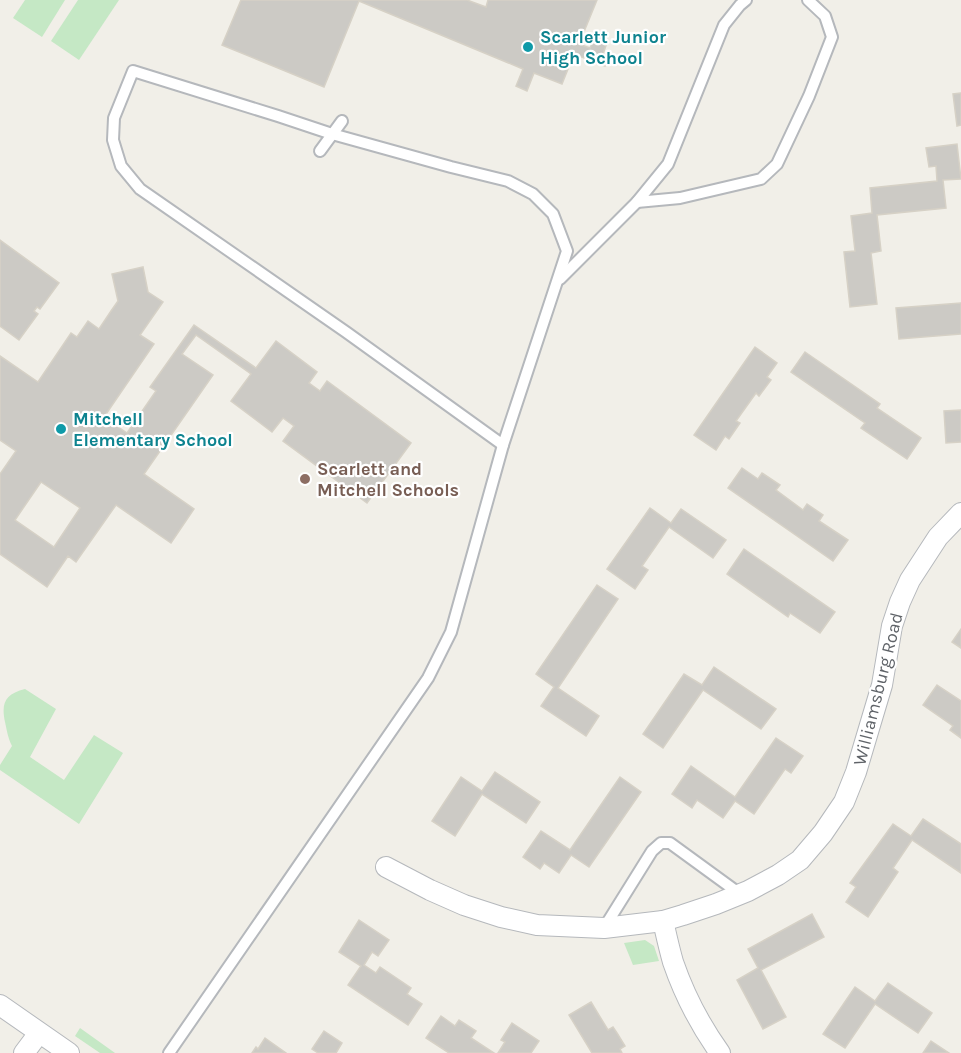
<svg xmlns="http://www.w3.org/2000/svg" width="961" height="1053" font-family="Karla,sans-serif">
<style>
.green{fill:#c5e8c5}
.building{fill:#cccac5;stroke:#d6d1c6;stroke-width:1.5;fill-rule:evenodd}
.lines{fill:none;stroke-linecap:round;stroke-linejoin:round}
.service-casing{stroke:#b5b8bc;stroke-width:14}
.minor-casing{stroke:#b5b8bc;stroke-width:22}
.service{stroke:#fff;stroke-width:10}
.minor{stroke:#fff;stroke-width:20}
.culture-dot{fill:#0f9aa8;stroke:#fff;stroke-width:2}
.education-dot{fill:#8d6e63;stroke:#fff;stroke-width:2}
.labels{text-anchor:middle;stroke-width:4.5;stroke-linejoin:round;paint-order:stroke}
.culture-label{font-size:18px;font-weight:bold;fill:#0d838f;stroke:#fff;text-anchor:start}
.education-label{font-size:18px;font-weight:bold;fill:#785e54;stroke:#fff;text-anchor:start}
.street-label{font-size:18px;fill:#5f6368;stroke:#fff}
</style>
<rect width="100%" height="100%" fill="#f1efe8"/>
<g class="green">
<polygon points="25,0 65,0 42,37 13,18"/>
<polygon points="78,0 119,0 79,60 51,41"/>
<path d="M 25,689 L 56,709 L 30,757 L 64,780 L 94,735 L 123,753 L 79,824 L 0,770 L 0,765 L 12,746 C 8,738 7,731 5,722 C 1,703 5,694 25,689 Z"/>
<polygon points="645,940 654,946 659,961 633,965 624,943"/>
<polygon points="80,1028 115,1053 100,1053 75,1036"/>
</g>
<g class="building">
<polygon points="241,0 467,0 486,7 488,0 597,0 579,44 590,48 595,35 608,40 603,54 609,56 605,66 574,54 562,84 534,73 527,91 516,86 523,69 359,1 324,87 222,45"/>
<polygon points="961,93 961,125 957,126 953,94"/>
<polygon points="957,144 961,179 943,180 946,208 877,215 881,251 871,253 877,304 850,307 844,252 855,251 851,216 872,213 870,188 937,181 936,166 929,167 926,148"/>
<polygon points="0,240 59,283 40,309 37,307 34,311 38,314 19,340 0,326"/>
<path d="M 143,267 L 148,292 L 163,302 L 140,335 L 154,344 L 104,417 L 127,433 L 156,391 L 150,387 L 194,325 L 256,368 L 276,341 L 317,372 L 309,383 L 320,391 L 327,381 L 411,443 L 367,503 L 283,441 L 294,426 L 283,418 L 272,432 L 231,401 L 251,374 L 196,335 L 182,354 L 213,375 L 144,474 L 194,509 L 171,543 L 116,505 L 76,562 L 68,556 L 47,587 L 0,554 L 0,474 L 16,451 L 0,440 L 0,356 L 38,382 L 71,333 L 77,337 L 88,321 L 99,329 L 111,311 L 118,301 L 112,274 ZM 41,482 L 80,508 L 54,547 L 15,520 Z"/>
<polygon points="961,303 961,334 899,339 896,308"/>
<polygon points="755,347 777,363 767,377 771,380 759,396 756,393 736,421 740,423 729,439 725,436 716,450 694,435"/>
<polygon points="805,352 880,404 877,408 921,438 907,459 861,428 865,423 791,372"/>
<polygon points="961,410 961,442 946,443 944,411"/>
<polygon points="742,468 758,479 762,473 780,485 776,490 803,510 807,504 823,515 819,521 848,540 833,561 728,488"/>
<polygon points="650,508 671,523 681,509 726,540 713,558 669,527 642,566 648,570 635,589 607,569"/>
<polygon points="744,549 835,612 820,633 790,613 788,617 727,574"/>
<polygon points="597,585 618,599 558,688 599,716 586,736 541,706 554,687 536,674"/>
<polygon points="961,629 961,648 952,642"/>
<polygon points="714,667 776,709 761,729 703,690 663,748 643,734 684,674 702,685"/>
<polygon points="937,685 961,701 961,738 950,730 953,726 923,705"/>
<polygon points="776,738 803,756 791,773 785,769 754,814 735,801 723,818 697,800 692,808 672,794 691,766 735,797"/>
<polygon points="495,772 540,802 526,823 482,794 455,836 432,821 461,777 482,791"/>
<polygon points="620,777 641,792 589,867 571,855 559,873 544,863 540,869 523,857 541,831 570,850"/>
<polygon points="923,819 961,844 961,873 912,840 893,868 898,872 868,917 846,902 856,887 850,883 893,824 911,836"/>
<polygon points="812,914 824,937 761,970 786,1017 763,1029 737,980 758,968 748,949"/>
<polygon points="359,920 389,940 378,956 372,952 364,965 376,973 380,967 411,988 407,994 422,1004 408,1025 348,985 361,966 339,952"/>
<polygon points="888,983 932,1013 918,1033 875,1004 845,1048 823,1034 855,987 875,1001"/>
<polygon points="591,1002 608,1030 613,1027 617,1033 625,1046 620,1049 622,1053 592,1053 569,1015"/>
<polygon points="441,1016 455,1026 459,1020 476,1031 471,1038 494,1053 449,1053 426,1038"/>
<polygon points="512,1023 539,1041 531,1053 498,1053 505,1042 501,1040"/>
<polygon points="324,1031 342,1043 336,1053 318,1053 312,1049"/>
<polygon points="265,1038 286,1053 252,1053 256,1047 258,1049"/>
<polygon points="931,1041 949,1053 923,1053"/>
</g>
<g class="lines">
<g class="service-casing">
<g id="service">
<polygon points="133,71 278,116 332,134 451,167 508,181 533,194 553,214 567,251 503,445 346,332 140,189 121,166 113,140 114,118"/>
<polyline points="320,151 342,121"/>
<polyline points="637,202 680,198 761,179 777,164 809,96 832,37 825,16 808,0"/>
<polyline points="560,279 637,202 668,164 724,25 740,5 746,0"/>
<polyline points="604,928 652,851 661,843 670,843 740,894"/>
<polyline points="169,1053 428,678 451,632 503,445"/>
</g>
</g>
<g class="minor-casing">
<g id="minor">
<polyline points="386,867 430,890 464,905 501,917 537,925 604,928 663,921 683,915 716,904 748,891 778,875 800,860 823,833 844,802 856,772 876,705 882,685 892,626 900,602 910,580 938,537 961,513"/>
<path d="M 663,921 C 666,934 669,948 673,962 C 684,994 700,1025 720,1053"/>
<polyline points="0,1005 69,1053"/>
<polyline points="24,1053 39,1033"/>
</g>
</g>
<use href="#service" class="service"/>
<use href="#minor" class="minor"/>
</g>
<g class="culture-dot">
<circle cx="528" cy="47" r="6"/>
<circle cx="61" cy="429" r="6"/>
</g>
<circle class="education-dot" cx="305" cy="479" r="6"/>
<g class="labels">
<g class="culture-label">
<text x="540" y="43">Scarlett Junior<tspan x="540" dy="21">High School</tspan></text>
<text x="73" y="425">Mitchell<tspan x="73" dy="21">Elementary School</tspan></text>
</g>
<g class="education-label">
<text x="317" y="475">Scarlett and<tspan x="317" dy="21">Mitchell Schools</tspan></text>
</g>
<g class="street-label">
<text transform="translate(878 689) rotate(-76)" y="6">Williamsburg Road</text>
</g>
</g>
</svg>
